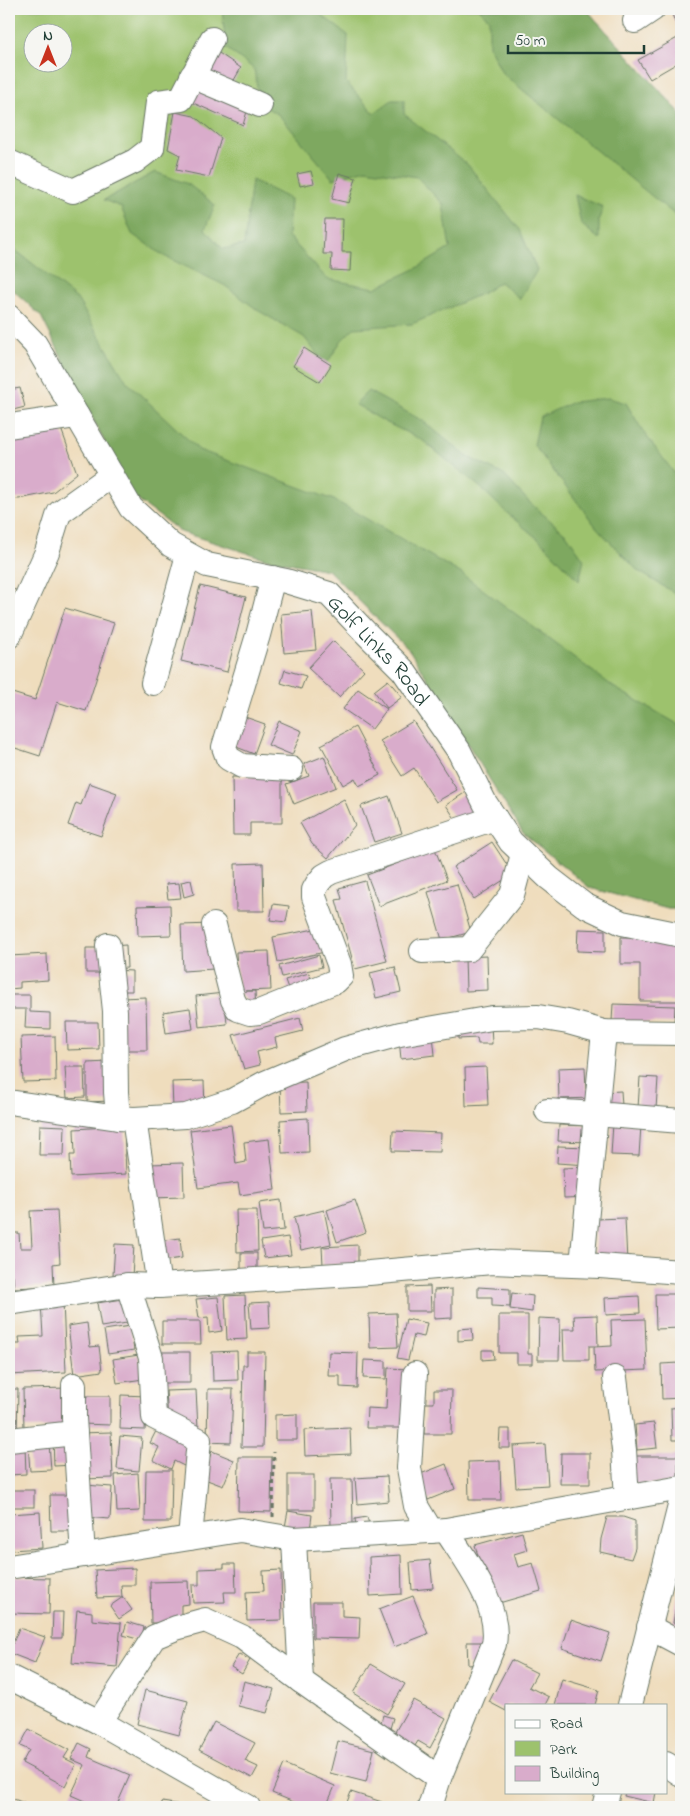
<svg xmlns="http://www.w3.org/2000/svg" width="690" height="1816" font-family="'Indie Flower',sans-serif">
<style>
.green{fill:#9dc26d;stroke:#5e8050;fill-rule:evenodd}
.forest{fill:#7ea860;stroke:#4e724a}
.building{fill:#d9accb}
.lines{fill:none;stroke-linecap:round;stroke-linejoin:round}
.minor-casing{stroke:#687564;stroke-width:26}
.path{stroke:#687564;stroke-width:3;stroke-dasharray:4 4;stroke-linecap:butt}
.minor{stroke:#fff;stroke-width:24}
.labels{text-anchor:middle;stroke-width:4.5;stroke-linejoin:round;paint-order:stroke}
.street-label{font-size:22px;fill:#1f3d34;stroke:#f6f6f2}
</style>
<rect width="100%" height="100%" fill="#f6f6f2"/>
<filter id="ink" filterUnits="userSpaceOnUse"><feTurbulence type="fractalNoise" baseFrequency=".02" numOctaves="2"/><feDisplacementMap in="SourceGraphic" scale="10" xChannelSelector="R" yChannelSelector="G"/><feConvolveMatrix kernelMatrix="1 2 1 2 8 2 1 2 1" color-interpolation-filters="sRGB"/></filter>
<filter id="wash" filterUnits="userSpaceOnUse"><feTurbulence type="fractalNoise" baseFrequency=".0096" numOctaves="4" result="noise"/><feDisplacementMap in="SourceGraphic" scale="20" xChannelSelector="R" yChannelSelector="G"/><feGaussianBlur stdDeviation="1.12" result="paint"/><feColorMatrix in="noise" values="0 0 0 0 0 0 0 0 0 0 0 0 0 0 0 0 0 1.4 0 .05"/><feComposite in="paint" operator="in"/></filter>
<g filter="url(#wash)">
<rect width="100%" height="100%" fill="#efddbd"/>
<path class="green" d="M 9,9 L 586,9 L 681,114 L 681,909 L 668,909 L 590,888 L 523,833 L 410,651 L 328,570 L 267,559 L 181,532 L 132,496 L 41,316 L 9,286 ZM 32,32 L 62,32 L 62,62 L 32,62 Z"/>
<g class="forest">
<polygon points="222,9 333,9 320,14 348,35 346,82 374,113 392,100 404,100 404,114 468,165 520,230 537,270 520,299 500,282 483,293 412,324 354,328 341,341 326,365 304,337 259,311 224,285 164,256 132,234 121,207 104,200 155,172 188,184 215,205 205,229 223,249 244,245 252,180 290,199 288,236 327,279 375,288 417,268 450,248 443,204 417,177 365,169 333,179 279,115 260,104 254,69 226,48"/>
<polygon points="479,9 586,9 681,114 681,220 502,73 489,46 489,19"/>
<polygon points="575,195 603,207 599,219 599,239 581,224"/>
<polygon points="9,249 18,252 77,299 127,382 199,450 334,500 462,574 615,688 681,726 681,909 668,909 590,888 523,833 410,651 328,570 267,559 181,532 132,496 41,316 9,286"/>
<polygon points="368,391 423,421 466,456 504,475 529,502 567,535 584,560 579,581 545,545 507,513 480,487 422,440 385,422 355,404"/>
<polygon points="608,398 626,403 644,433 681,482 681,596 676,594 638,571 597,528 534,445 540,417 573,402"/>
</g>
<g id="blocks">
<g class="building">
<polygon points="670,9 681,9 681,29 678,30"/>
<polygon points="681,36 681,61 650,79 638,60"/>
<polygon points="216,51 241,68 230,87 202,75"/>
<polygon points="199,87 248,108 243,125 191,102"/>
<polygon points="175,112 194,116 221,138 209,177 176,170 180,155 168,149"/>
<polygon points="311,171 314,183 300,186 297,174"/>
<polygon points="339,173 356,178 349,203 332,199"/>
<polygon points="325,219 343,219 342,252 351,252 350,271 331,270 332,254 323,254"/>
<polygon points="304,348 331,365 320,382 293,366"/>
<polygon points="20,388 25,407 9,411 9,390"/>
<polygon points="59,423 77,473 53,492 19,499 9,498 9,433"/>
<polygon points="200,586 246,597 227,672 181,661"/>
<polygon points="9,588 19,591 16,603 9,601"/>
<polygon points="65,608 114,623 86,711 57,702 40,756 9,746 9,692 35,700"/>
<polygon points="312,611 316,650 284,653 281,614"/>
<polygon points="333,641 364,670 339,697 308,668"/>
<polygon points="285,670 306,676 301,689 281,683"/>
<polygon points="388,680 402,697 387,708 374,691"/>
<polygon points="358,689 387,709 372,729 343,709"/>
<polygon points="245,717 265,724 254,754 234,746"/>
<polygon points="279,721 302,731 292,755 268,745"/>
<polygon points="413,721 457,790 436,802 414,768 402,776 380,741"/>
<polygon points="355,727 380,775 359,786 355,778 343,785 321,745"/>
<polygon points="324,756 336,787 294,804 286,784 309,776 304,764"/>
<polygon points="232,777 282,777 282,823 250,823 250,835 233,835"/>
<polygon points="89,783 117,793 101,836 68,825 76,803 81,805"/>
<polygon points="466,792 486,821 458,823 446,805"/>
<polygon points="389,796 402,833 374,842 361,806"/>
<polygon points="344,799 355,825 328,858 312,844 300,823"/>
<polygon points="492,842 513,874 474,899 453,867"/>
<polygon points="435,849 447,880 379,906 367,875"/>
<polygon points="263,863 264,911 236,911 235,864"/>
<polygon points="191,880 194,894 184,897 181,882"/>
<polygon points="365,881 387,961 355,969 336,900 342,899 339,888"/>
<polygon points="179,883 181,898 168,899 166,884"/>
<polygon points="457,884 471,932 442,940 428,892"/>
<polygon points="273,904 289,906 286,922 270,920"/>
<polygon points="170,905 171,935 138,936 137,906"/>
<polygon points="212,924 214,969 183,971 181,925"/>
<polygon points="320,928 325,952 278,962 273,937"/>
<polygon points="578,929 605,930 605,952 577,951"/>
<polygon points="621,937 681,937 681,1001 640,1001 640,964 621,964"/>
<polygon points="126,945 127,968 113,969 112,946"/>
<polygon points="86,948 105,948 106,973 86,973"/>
<polygon points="269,951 271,990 245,991 255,991 256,1012 238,991 236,952"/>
<polygon points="47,954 48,980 20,982 20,988 9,989 9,956"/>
<polygon points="319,955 322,967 282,977 279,966"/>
<polygon points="487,956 488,990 466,991 465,957"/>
<polygon points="395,967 401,992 376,998 370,973"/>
<polygon points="115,970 132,971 132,991 114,991"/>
<polygon points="309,973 314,987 290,994 285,980"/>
<polygon points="224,993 227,1024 199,1027 196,996"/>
<polygon points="9,995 30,995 30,1012 50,1013 50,1029 25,1028 26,1009 9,1009"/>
<polygon points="146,997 147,1050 123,1050 121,998"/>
<polygon points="613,1004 675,1006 674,1023 612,1021"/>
<polygon points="190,1008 193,1029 166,1033 163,1012"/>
<polygon points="300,1018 303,1031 275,1038 277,1047 257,1052 260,1065 244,1069 233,1035"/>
<polygon points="66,1022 98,1022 99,1049 67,1050"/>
<polygon points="491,1023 492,1044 478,1044 477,1038 458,1039 458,1024"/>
<polygon points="433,1035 435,1055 401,1059 399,1039"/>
<polygon points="55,1036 56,1081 23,1082 21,1037"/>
<polygon points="109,1062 110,1101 87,1102 87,1063"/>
<polygon points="65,1067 84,1067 85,1097 67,1098"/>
<polygon points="486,1067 488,1105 466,1106 465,1068"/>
<polygon points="585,1067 586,1089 594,1088 595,1098 559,1099 558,1068"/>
<polygon points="640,1077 658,1078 656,1109 638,1108"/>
<polygon points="204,1081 205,1108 173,1109 172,1082"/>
<polygon points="306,1082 307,1111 281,1112 280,1083"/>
<polygon points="621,1091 622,1106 605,1107 604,1092"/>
<polygon points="308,1118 309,1152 282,1153 280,1120"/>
<polygon points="613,1123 641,1125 639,1156 611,1155"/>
<polygon points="40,1125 65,1126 64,1155 39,1155"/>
<polygon points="231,1125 236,1164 246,1162 244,1142 269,1139 275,1190 240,1195 238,1183 198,1188 190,1130"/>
<polygon points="559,1125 590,1126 590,1142 558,1141"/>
<polygon points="124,1126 126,1174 71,1177 70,1155 75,1155 74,1129"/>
<polygon points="393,1131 441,1133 440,1152 392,1151"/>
<polygon points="558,1146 589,1147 588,1165 557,1163"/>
<polygon points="183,1163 184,1197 150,1198 149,1164"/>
<polygon points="590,1167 591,1197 564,1198 563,1168"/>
<polygon points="281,1200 284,1230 263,1232 259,1203"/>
<polygon points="355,1200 366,1232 337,1242 327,1210"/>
<polygon points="57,1210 60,1263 53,1264 54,1286 14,1288 13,1275 9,1276 9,1233 19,1233 20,1248 32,1248 30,1211"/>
<polygon points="236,1210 257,1210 258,1251 237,1252"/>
<polygon points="324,1210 331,1244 301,1250 294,1217"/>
<polygon points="625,1218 627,1262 596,1264 595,1219"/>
<polygon points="288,1237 291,1255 264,1258 261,1241"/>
<polygon points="180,1238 182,1258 161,1261 159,1241"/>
<polygon points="115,1244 134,1245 132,1277 113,1275"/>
<polygon points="358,1245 358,1264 323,1265 322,1247"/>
<rect x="241" y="1253" width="16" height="25"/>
<polygon points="430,1286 431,1311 407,1311 407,1287"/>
<polygon points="478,1287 510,1289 510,1307 492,1306 492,1297 478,1297"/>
<polygon points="452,1289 452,1318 434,1319 434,1290"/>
<polygon points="512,1293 533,1296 532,1312 510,1309"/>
<polygon points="655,1294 680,1294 681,1328 656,1329"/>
<polygon points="245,1295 247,1339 227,1340 225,1296"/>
<polygon points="639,1296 640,1313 606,1315 605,1298"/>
<polygon points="218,1297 222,1331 209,1333 208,1317 199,1318 196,1299"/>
<polygon points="123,1299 127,1323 101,1327 97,1303"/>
<polygon points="63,1301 66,1372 9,1375 9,1344 20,1344 19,1337 43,1336 41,1302"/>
<polygon points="269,1302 270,1328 251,1329 249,1303"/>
<polygon points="396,1313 398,1347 370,1348 369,1314"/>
<polygon points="499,1315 528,1315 528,1354 532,1354 532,1364 517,1364 517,1353 499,1353"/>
<polygon points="597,1315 598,1346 589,1346 589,1360 564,1360 563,1329 575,1329 574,1316"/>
<polygon points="539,1318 560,1319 559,1360 538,1360"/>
<polygon points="406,1319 427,1323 424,1337 414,1335 408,1360 397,1358"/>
<polygon points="645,1319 647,1370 595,1372 594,1347 612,1346 611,1320"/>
<polygon points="162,1321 200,1321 201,1344 162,1344"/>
<polygon points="87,1323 90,1347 99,1346 102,1371 74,1375 68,1326"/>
<polygon points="130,1326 134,1350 108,1354 104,1330"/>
<polygon points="472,1328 473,1340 458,1341 458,1329"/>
<polygon points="482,1350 493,1350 494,1359 482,1360"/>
<polygon points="237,1351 238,1380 213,1381 212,1352"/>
<polygon points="161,1352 190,1352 190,1383 162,1383"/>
<polygon points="247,1352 265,1352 263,1447 241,1447 243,1365 247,1365"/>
<polygon points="329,1352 358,1353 357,1388 340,1387 340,1376 328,1376"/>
<polygon points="139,1355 143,1379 117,1383 113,1359"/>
<polygon points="364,1360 386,1361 386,1379 363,1378"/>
<polygon points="680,1363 681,1398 662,1399 661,1364"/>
<polygon points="388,1368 408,1369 405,1428 366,1428 367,1408 386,1409"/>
<polygon points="70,1388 71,1427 24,1428 23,1389"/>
<polygon points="9,1389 18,1389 17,1436 9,1435"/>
<polygon points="208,1389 233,1389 231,1443 207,1442"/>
<polygon points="196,1390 198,1428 168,1420 166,1391"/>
<polygon points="434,1390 452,1390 451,1434 424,1434 425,1403 434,1403"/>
<polygon points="121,1395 147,1396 145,1430 120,1429"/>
<polygon points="80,1396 110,1396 110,1425 81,1424"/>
<polygon points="681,1407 681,1440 672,1440 671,1408"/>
<polygon points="297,1414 297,1440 275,1440 275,1415"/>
<polygon points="654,1423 657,1448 637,1450 635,1425"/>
<polygon points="159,1425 195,1442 184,1466 174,1461 171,1469 153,1460 159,1447 150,1443"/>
<polygon points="350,1428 351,1454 305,1456 304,1430"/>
<polygon points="500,1429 510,1429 510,1448 499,1448"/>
<polygon points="111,1432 113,1478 82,1479 80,1433"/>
<polygon points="120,1436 142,1438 139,1471 117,1469"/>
<polygon points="53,1439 72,1439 74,1465 54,1466"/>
<polygon points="49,1443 51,1470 30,1471 28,1444"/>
<polygon points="545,1444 548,1485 516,1487 513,1446"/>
<polygon points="25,1446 26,1474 9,1475 9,1447"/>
<polygon points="212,1451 234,1460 223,1486 202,1478"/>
<polygon points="561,1453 590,1453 590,1484 560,1484"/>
<polygon points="630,1456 678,1456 678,1483 631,1484"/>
<polygon points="239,1457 272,1457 271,1512 238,1511"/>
<polygon points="500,1461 501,1500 469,1500 468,1462"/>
<polygon points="446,1464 455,1489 428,1500 418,1475"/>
<polygon points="146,1470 172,1470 171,1522 145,1522"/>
<polygon points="138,1473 140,1511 117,1512 115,1475"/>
<rect x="288" y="1475" width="26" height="35"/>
<polygon points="387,1476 389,1501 357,1504 355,1478"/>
<polygon points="330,1479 352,1479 353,1525 331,1526"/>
<polygon points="85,1485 112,1487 110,1519 83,1517"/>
<rect x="11" y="1490" width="23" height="17"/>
<polygon points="50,1495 77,1495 77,1531 51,1531"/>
<polygon points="288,1511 312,1515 310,1530 285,1527"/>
<polygon points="40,1512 42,1548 11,1550 9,1514"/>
<polygon points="367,1517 369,1524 356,1526 355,1519"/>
<polygon points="607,1517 623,1517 635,1521 635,1548 631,1559 600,1552 601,1539"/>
<polygon points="522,1532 527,1550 514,1554 518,1567 533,1563 541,1591 492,1605 475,1545"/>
<polygon points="401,1555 402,1594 370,1596 369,1557"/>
<polygon points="430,1560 433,1588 412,1590 410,1562"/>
<polygon points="224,1564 235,1564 236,1592 224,1592 225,1602 193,1603 192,1585 199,1585 199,1569 224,1568"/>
<polygon points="135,1568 135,1585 121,1585 122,1597 97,1598 95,1570"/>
<polygon points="281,1570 282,1620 247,1621 246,1592 264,1591 263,1571"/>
<polygon points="9,1577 50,1578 49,1614 9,1613"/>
<polygon points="188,1581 189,1604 181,1605 181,1623 151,1623 150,1582"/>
<polygon points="679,1589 681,1590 681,1625 673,1623"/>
<polygon points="413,1596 428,1634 394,1647 379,1609"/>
<polygon points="123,1597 132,1610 119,1619 110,1606"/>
<polygon points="313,1602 342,1602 342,1616 360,1617 359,1639 313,1638"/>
<polygon points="77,1610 92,1612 92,1620 121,1623 117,1667 72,1663"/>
<polygon points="53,1612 63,1612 62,1638 52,1638"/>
<polygon points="571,1620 610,1633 601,1661 562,1648"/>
<polygon points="127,1622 144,1627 141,1640 123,1635"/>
<polygon points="19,1628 45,1637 35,1663 9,1653"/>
<polygon points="467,1642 481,1642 482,1664 468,1665"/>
<polygon points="239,1654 250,1660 242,1674 231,1667"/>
<polygon points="511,1660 537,1673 529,1687 549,1697 545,1705 506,1705 506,1711 489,1702"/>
<polygon points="371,1664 405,1684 387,1714 353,1693"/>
<polygon points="562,1679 599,1690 595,1705 555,1705"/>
<polygon points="244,1681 274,1689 267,1713 238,1706"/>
<polygon points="145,1690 188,1701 179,1735 137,1724"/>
<polygon points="413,1700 446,1718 430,1748 418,1741 412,1751 391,1739"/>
<polygon points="383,1715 393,1718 389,1732 379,1729"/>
<polygon points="214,1722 255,1743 245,1761 258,1767 252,1778 199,1750"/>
<polygon points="29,1729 69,1750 64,1758 76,1764 65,1786 22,1763 29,1750 20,1746"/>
<polygon points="338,1741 374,1750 366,1782 330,1773"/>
<polygon points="79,1743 91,1749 88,1757 130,1775 116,1807 98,1807 71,1795 85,1765 71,1759"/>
<polygon points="284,1764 335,1786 326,1807 306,1807 272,1793"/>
<polygon points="351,1792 382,1802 380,1807 345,1807"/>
<polygon points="625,1792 656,1792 654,1803 624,1796"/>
<polygon points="9,1797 34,1807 9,1807"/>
<polygon points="162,1802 188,1806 188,1807 161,1807"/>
</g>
</g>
</g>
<g filter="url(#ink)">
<use href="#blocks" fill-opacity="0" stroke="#687564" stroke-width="1"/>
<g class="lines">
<g class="minor-casing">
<g id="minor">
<polyline points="635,21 653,9"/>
<polyline points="192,76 260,105"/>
<polyline points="9,162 73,191 135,161 152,148 158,102 181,99 212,39"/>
<path id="s1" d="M 9,317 L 35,344 L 131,508 L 171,545 L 207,565 L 286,581 L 329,594 L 364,631 L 403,670 L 459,751 L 485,803 L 511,842 L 549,878 L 584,905 L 622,923 L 681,935"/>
<polyline points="9,426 77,416"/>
<polyline points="273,578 258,635 224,747 228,758 242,766 291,769"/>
<polyline points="9,636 47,552 59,513 112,475"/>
<polyline points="153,683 188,555"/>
<polyline points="214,925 233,1000 238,1009 250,1013 259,1012 336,981 341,976 339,964 314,897 314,890 318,883 324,876 331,872 495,818"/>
<polyline points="108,945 115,1011 116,1092 118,1118"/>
<polyline points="422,951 469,949 512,895 523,854"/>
<polyline points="604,1032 596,1114 681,1121"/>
<polyline points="9,1102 118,1118 134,1119 186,1116 232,1101 265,1083 345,1049 400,1034 492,1018 538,1017 568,1022 604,1032 681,1033"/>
<polyline points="547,1111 596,1114 582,1265"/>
<polyline points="134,1119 159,1286"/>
<polyline points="128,1285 151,1358 154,1417 199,1440 190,1538"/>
<polyline points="9,1303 128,1285 159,1286 369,1273 492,1262 600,1266 681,1272"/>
<polyline points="415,1374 409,1468 416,1506 431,1531"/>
<polyline points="615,1378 624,1450 627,1498"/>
<polyline points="74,1385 74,1418 83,1555"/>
<polyline points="9,1440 75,1433"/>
<polyline points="294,1539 301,1681"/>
<polyline points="9,1567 240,1530 294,1539 446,1530 681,1488"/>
<polyline points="649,1627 681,1644"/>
<polyline points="9,1677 99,1722 248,1807"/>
<polyline points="630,1705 681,1502"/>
<polyline points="99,1722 154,1637 176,1628 205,1620 242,1637 301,1681 439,1778"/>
<polyline points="666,1764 681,1774"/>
<path d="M 430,1807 L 439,1778 L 494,1644 C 501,1605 466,1562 446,1530"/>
<polyline points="604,1807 608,1792"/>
</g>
</g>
<polyline class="path" points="273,1517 274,1452"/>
<use href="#minor" class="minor"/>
</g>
</g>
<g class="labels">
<g class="street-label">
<text dy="8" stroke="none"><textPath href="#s1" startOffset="524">Golf Links Road</textPath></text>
</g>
</g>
<rect width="690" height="1816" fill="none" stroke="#f6f6f2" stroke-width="30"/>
<rect x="505" y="1704" width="162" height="90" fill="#f6f6f2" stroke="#a0aca6"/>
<rect x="515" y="1720" width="25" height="8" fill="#ffffff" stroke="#a0aca6"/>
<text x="550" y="1728" font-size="15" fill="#1f3d34">Road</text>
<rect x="515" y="1741" width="25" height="15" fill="#9dc26d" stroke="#a0aca6"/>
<text x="550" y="1754" font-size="15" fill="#1f3d34">Park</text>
<rect x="515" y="1766" width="25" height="15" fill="#d9accb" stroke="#a0aca6"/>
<text x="550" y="1778" font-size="15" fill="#1f3d34">Building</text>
<g transform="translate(48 48)"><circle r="24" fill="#f6f6f2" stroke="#a0aca6"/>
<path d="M0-4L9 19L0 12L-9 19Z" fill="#c8321e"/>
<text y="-8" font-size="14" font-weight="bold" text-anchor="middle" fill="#1f3d34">N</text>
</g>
<path d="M508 45v8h136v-8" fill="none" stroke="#1f3d34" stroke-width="2.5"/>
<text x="515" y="45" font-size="15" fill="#1f3d34" stroke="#f6f6f2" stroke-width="4" paint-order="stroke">50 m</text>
</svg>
